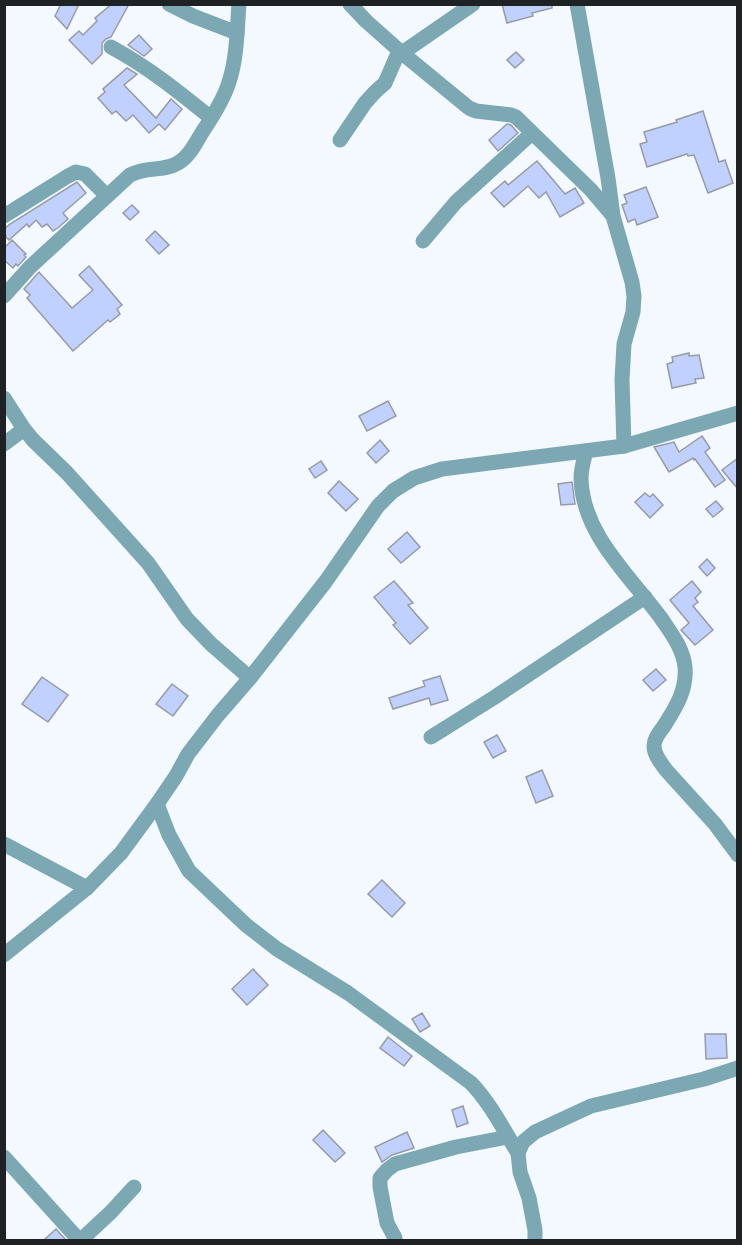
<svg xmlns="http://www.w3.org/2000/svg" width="742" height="1245" font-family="'Crimson Pro',serif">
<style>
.building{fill:#c0d1ff;stroke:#979ba3;stroke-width:1.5}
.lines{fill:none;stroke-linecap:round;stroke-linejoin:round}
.street{stroke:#7ca8b4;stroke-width:15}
</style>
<rect width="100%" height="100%" fill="#f3f9ff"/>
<g class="building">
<polygon points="61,4 79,4 67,29 55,16"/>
<polygon points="112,4 129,4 111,37 106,39 102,43 102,54 92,64 69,40 79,31 83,35 97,21 95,18"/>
<polygon points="502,4 552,4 552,8 532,13 533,16 507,23"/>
<polygon points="139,35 152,49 144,56 128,45"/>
<polygon points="516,52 524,60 515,68 507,60"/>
<polygon points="127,68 137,74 124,85 156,118 171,99 182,109 165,130 159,124 149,133 133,115 126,121 116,111 112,114 98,98 105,92 103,89"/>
<polygon points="703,111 719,162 725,160 733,183 708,193 694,155 688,156 687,154 647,167 640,144 647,142 644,132 677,122 676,120"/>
<polygon points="507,124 511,125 518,133 498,151 489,140"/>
<polygon points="537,161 565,194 575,188 584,203 560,217 546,192 539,198 528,186 504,207 491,193 505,181 508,185"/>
<polygon points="77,182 86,193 63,213 68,219 59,227 53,231 47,224 42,227 36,220 29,227 27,224 9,240 4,235 4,229 10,224"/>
<polygon points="646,187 658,217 637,225 635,219 628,222 622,205 627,203 624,195"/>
<polygon points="132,205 139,212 130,220 123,213"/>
<polygon points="155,231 169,245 159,254 146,240"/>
<polygon points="12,240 26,254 24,255 26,257 18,266 16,264 13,268 4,260 4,248"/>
<polygon points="89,266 122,305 117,309 120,314 110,322 108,320 73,351 27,298 30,295 24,289 39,272 72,308 93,290 79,275"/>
<polygon points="689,353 689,356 699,355 704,378 695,379 696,383 672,388 667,364 673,362 672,357"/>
<polygon points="388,401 396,416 367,431 359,416"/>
<polygon points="702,436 710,448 705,452 725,480 715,487 695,459 694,460 693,458 669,472 654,447 674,442 679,452"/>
<polygon points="380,440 389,451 376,463 367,453"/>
<polygon points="738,458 738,489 722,470"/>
<polygon points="321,461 327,470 315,478 309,469"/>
<polygon points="339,481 358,499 346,511 328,493"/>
<polygon points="572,482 575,504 561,505 558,484"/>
<polygon points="645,493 650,497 653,494 663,505 650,518 635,502"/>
<polygon points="716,501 723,509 713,517 706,509"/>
<polygon points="407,532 420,547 401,563 388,549"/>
<polygon points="707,559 715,568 707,576 699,567"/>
<polygon points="394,581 413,603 408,605 428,628 410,644 393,625 396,623 374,597"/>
<polygon points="692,581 701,592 695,598 698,602 693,606 713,630 695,645 681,630 689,623 670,600"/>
<polygon points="656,669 666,680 653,691 643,680"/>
<polygon points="440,676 448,700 431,705 429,698 393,709 389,698 425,686 423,681"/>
<polygon points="42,677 68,695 48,722 22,704"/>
<polygon points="172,684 188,696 173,716 156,704"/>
<polygon points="497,735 506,751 493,758 484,742"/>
<polygon points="542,770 553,796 536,803 526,777"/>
<polygon points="382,880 405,903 392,917 368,894"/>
<polygon points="253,969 268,985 247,1005 232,989"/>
<polygon points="422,1013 430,1026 420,1032 412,1019"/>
<polygon points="705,1034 726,1034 727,1058 706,1059"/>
<polygon points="388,1037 412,1056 404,1066 380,1048"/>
<polygon points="463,1106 468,1123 457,1127 452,1110"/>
<polygon points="323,1130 345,1153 335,1162 313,1140"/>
<polygon points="407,1132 414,1148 392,1155 382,1162 375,1147"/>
<polygon points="56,1229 66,1240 44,1240"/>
</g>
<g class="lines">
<g class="street">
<polyline points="169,4 193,16 237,33"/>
<polyline points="350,4 366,21 402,53 469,108 476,111 511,115 516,117 591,190 613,216"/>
<polyline points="577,4 608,178 613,216 632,282 634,296 633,312 624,344 622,380 624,446"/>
<path d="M 111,47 C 148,67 179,92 211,118"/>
<polyline points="402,53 473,4"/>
<polyline points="340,140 365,103 375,92 385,83 399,51"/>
<polyline points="4,216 68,176 76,172 85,174 107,196"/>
<polyline points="423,241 456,202 532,133"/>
<path d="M 4,296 L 30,267 L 130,175 C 147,166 163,172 178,163 C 190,156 196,142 203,131 C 213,116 224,99 229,82 C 237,58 237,30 239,4"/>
<polyline points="4,398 24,429 33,440 67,473 148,563 187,619 211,644 250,678"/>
<polyline points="4,444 24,429"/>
<path d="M 586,451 C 584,459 581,469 581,478 C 582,534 630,576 661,618 C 671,633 683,648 685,667 C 687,690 676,707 664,726 C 660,732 654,738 654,746 C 654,755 661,763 666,770 L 715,824 L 738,855"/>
<polyline points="431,737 495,697 645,597"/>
<path d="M 157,804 L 169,835 L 189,871 L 246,925 L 277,949 L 348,993 L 471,1083 C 491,1104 503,1129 518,1153"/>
<polyline points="4,844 87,888"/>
<polyline points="4,955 87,888 121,853 157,804 176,776 188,754 218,715 250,678 326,581 378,506 393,491 414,478 442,469 624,446 738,413"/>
<polyline points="4,1157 79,1240"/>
<polyline points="395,1238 387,1223 380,1187 380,1178 387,1170 395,1164 456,1147 508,1137"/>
<polyline points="81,1240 111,1212 134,1187"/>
<polyline points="535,1240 535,1230 529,1198 520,1172 518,1153 523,1142 535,1132 591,1106 704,1079 738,1068"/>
</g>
</g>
<rect width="742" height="1245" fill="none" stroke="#1f2224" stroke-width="12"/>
</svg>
